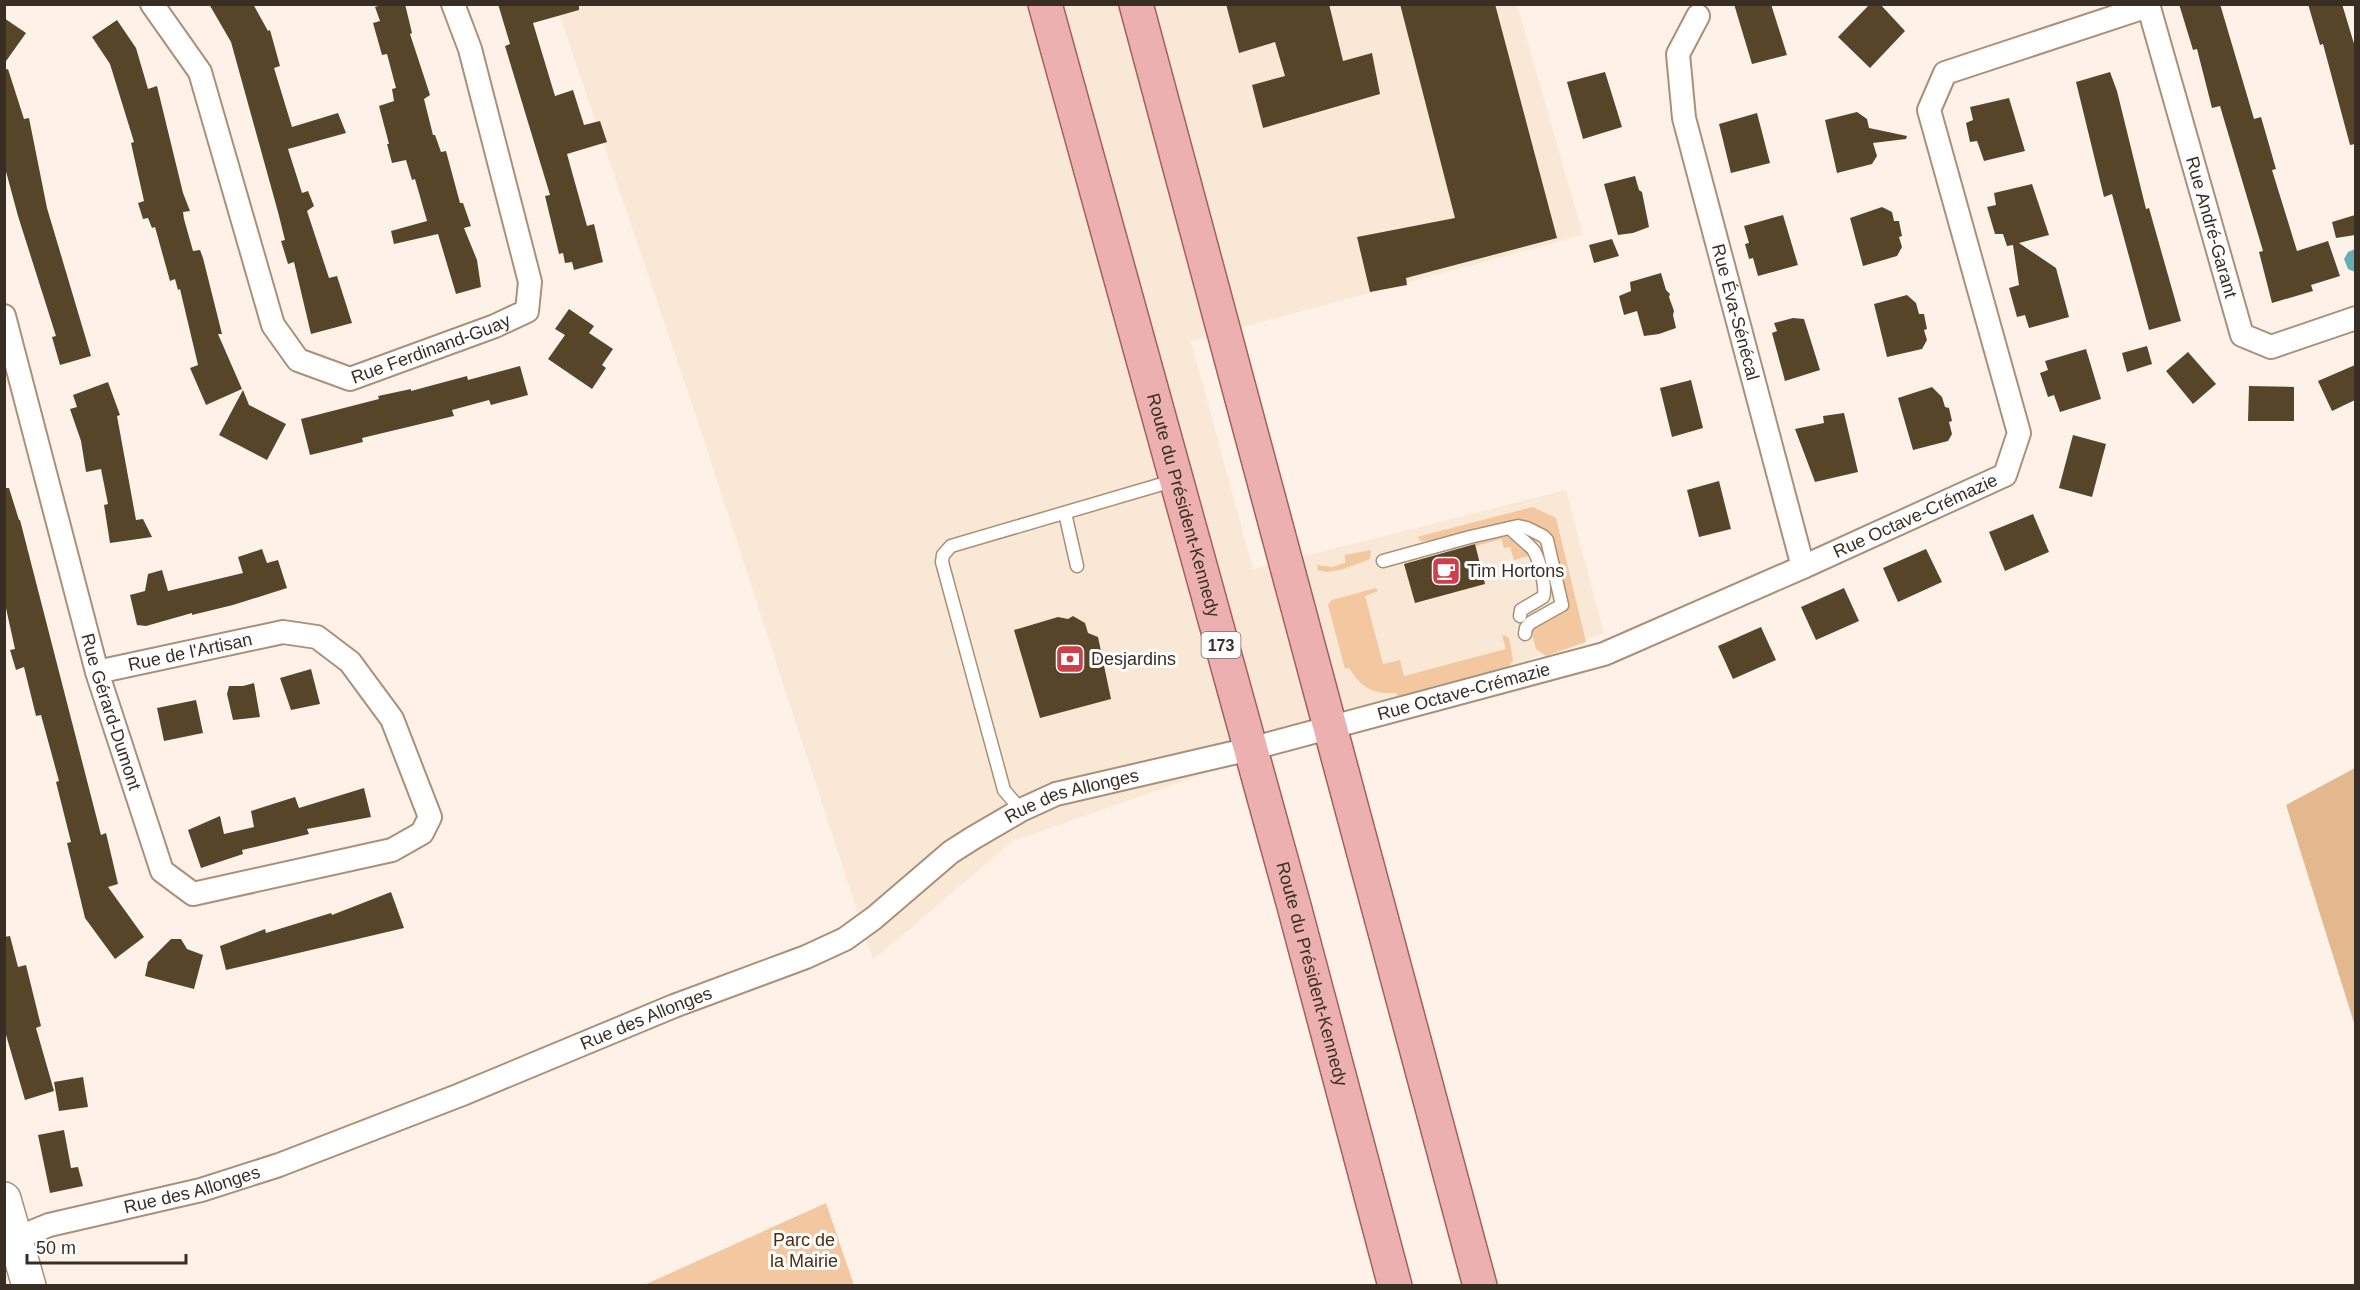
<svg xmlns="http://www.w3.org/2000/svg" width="2360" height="1290" font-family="Helvetica,sans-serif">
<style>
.commercial{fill:#f8e8d5}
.green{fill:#f3c8a0}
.forest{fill:#e4b88f}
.water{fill:#64aeb4}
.building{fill:#57452a}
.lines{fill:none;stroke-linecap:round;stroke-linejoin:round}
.lane-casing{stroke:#ab9077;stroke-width:15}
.street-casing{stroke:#ab9077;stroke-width:26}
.secondary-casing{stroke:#ab9077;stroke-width:36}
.primary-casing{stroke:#a4615c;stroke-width:36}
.lane{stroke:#fff;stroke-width:12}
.street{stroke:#fff;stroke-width:22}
.secondary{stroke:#fff;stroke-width:33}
.primary{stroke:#ebb0af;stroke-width:33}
.labels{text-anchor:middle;stroke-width:6;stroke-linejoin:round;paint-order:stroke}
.shield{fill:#fff;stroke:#746d65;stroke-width:1.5}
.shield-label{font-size:16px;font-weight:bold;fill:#392e23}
.street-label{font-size:18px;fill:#392e23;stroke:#fff}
.poi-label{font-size:18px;fill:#392e23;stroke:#fff;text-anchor:start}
.park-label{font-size:18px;fill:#4c2e0e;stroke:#fff}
</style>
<rect width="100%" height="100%" fill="#fef2e8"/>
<polygon class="commercial" points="556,5 1517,5 1583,235 1191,341 1253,569 1566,490 1604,633 1013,841 873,960 695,413"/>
<g class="green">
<polygon points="1533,507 1556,518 1586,642 1546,656 1536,649 1531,629 1569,607 1551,537 1546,531 1521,519 1427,541 1421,541 1417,537"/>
<polygon points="1505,535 1527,550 1530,556 1514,560 1510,547 1504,548 1501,539 1476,546 1474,541"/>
<path d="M 1371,550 L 1370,559 C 1356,564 1332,576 1318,570 L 1317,565 L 1332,567 L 1345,563 L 1345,555 Z"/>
<path d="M 1376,588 L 1378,591 L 1365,596 L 1383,664 L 1400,660 L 1404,676 L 1506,649 L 1502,636 L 1504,635 L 1509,638 L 1513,660 L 1509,666 L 1503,669 L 1398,697 L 1396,693 C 1372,694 1362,688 1349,668 L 1345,669 L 1328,605 L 1332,600 Z"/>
<polygon points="826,1203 854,1285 644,1285"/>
</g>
<polygon class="forest" points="2355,768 2355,1026 2286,805"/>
<polygon class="water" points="2355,249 2356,272 2355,272 2348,269 2344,259 2348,252"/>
<g class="building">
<polygon points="209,4 253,4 268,31 270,30 280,66 274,68 292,127 338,113 346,133 288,149 302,193 308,191 314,206 307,211 329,278 337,276 352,323 311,334 294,262 288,264 281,241 285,240 278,212 231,42"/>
<polygon points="385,4 405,4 412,33 410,34 430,95 424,99 433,135 435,135 441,152 446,151 460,203 463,203 471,226 464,228 477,260 481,287 456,294 438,234 394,244 391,231 427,221 415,179 412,180 406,160 392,163 387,144 389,144 379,106 394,101 392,89 396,88 387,54 382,55 373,23 380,21 375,7"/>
<polygon points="498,4 579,4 579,10 533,23 555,96 573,90 584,125 600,121 607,142 567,154 587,226 594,224 603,262 574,270 572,262 565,263 563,253 559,254 545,196 550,195 505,46 510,44"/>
<polygon points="1226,4 1329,4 1343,61 1372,53 1380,94 1263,128 1252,85 1285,76 1275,42 1239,53"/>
<polygon points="1400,4 1495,4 1557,238 1406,278 1407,285 1370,292 1357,237 1455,218"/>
<polygon points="1734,4 1771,4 1787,55 1752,64"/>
<polygon points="1870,4 1880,4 1905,31 1870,68 1838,37"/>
<polygon points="2179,4 2220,4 2254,119 2261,117 2276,169 2272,170 2297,251 2328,241 2340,276 2311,285 2313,291 2272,303 2259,252 2263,251 2220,106 2212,108 2197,49 2193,50"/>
<polygon points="2308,4 2342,4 2355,47 2355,144 2350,145 2323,44 2320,45"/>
<polygon points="4,18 26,33 4,64"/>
<polygon points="117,20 136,48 148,89 157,86 183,193 190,211 183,212 184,219 193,251 200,250 203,258 222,334 218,334 242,389 206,405 190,368 198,365 180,289 178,290 175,279 170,281 155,227 152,228 148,218 143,219 138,203 144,201 131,143 134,142 110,64 92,37"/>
<polygon points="8,69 24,119 29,118 47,208 91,356 60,365 52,337 56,336 18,216 4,164 4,70"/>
<polygon points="1605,72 1622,127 1583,139 1567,82"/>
<polygon points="2110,72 2117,91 2146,209 2149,208 2181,321 2149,330 2112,194 2104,197 2076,82"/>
<polygon points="2009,98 2025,151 1984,161 1977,141 1970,142 1966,123 1973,120 1970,107"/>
<polygon points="1857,112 1867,119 1869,128 1907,136 1906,139 1873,143 1877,156 1872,164 1837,173 1825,120"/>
<polygon points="1757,113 1770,163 1731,173 1719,124"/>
<polygon points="1635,176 1639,190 1642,192 1649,227 1633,233 1618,235 1604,184"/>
<polygon points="2032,184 2049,235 2019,243 2056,268 2069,317 2029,328 2025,315 2017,317 2009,288 2019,285 2013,245 2007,246 2003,234 1995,234 1987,207 1996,205 1994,193"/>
<polygon points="1882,207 1892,212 1894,221 1899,221 1902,236 1899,237 1902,247 1897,256 1863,266 1850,218"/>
<polygon points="1783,215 1798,265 1758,276 1753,258 1749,259 1745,244 1749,243 1744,226"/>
<polygon points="2355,215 2355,235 2336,238 2332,222"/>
<polygon points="1612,239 1619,256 1594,263 1589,245"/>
<polygon points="1661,273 1666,290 1670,294 1669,297 1674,311 1673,315 1676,328 1659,334 1644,336 1637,311 1624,315 1619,296 1631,291 1630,282"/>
<polygon points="1907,295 1916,303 1919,314 1924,314 1927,329 1924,330 1927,340 1922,349 1887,357 1874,304"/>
<polygon points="569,309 594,326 589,333 613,349 602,365 606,368 592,389 548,359 565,335 555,329"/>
<polygon points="1793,318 1804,319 1820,370 1785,381 1772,333 1777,331 1774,323"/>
<polygon points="2147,346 2152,364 2127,372 2122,353"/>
<polygon points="2086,349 2101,399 2060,412 2054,395 2048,397 2040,373 2048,370 2045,361"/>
<polygon points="2188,352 2216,384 2193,404 2166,371"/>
<polygon points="2355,365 2355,400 2332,411 2318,381"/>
<polygon points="520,366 528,395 491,405 489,400 452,410 454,416 362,438 363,442 310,455 301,419 379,399 378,396 411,389 411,391 467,376 468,380"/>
<polygon points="1691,380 1703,428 1672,437 1660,388"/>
<polygon points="108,382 120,415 117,416 136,520 143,519 152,537 110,543 104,505 108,504 101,469 86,472 81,441 70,409 77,407 73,395"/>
<polygon points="2249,386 2294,387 2294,421 2248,421"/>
<polygon points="1932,387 1942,397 1945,407 1949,408 1952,421 1949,422 1952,434 1948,441 1913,450 1898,398"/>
<polygon points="243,390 249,405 286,424 267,460 219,435"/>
<polygon points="1844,413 1858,472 1815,482 1795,429 1824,423 1823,416"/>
<polygon points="2073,435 2106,444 2092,497 2059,488"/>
<polygon points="1719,481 1731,529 1699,537 1687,490"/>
<polygon points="4,488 9,488 19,520 20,520 101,835 106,833 118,884 108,887 144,937 115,959 85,918 67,843 71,842 56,782 59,781 41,715 36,716 24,667 16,670 10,650 15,649 4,599"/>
<polygon points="2033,514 2049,552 2005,571 1989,532"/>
<polygon points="1475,544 1485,584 1415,603 1404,564"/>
<polygon points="262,549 267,563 278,560 287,588 233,605 192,615 192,613 146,626 137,625 130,595 145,591 148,574 162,570 168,591 243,573 238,557"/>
<polygon points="1926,549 1942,582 1898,602 1883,568"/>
<polygon points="1844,588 1859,621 1816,640 1801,607"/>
<polygon points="1073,616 1085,623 1088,633 1098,637 1111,699 1040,718 1014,630 1058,617 1068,619"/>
<polygon points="1761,627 1776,660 1733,679 1718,646"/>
<polygon points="311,669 320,704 291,710 280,678"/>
<polygon points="254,683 260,717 233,720 227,694 229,686 243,686"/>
<polygon points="196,700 203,733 164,741 157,708"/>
<polygon points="364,788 371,817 307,829 309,834 242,850 243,854 201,868 188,830 220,816 224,834 254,827 251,811 295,797 299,808"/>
<polygon points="391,892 404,928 226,970 220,946 265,929 266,933 331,913 332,915"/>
<polygon points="10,936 18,967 26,965 41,1026 36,1028 54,1091 25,1100 4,1028 4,937"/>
<polygon points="171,939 181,939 187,949 203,955 194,989 145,976 148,962"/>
<polygon points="83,1077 88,1107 59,1111 54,1082"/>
<polygon points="64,1130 71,1168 78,1167 83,1186 50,1193 38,1135"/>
</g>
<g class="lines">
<g class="lane-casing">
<g id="lane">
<polyline points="1065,513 1077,566"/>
<path d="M 1510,528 C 1514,533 1533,548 1534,551 C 1539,559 1547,589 1543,597 L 1521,610 L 1520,616"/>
<polyline points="1383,561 1470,537 1518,526 1527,528 1543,536 1547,540 1562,605 1530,623 1526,628 1525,634"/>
<polyline points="1021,810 1004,790 942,562 943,555 951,546 1176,480"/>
</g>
</g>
<g class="street-casing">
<g id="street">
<path id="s1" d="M 152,4 L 200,72 L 273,325 L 298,360 L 350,379 L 495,326 L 527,311 L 530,282 L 470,49 L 453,4"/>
<path id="s2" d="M 2148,4 L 2242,335 L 2271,347 L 2356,318"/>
<path id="s3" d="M 1698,16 L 1678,54 L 1684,118 L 1803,567"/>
<path id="s4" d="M 4,316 L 97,672 L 162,871 L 193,894 L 392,850 L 422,833 L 430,817 L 392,719 L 350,662 L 317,637 L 283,632 L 97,672"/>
<path id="s5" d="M 15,1239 L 49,1225 L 201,1190 L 279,1165 L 460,1095 L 674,1006 L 806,957 L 845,939 L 874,918 L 951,852 L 973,838 L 1021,810 L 1056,794 L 1250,749 L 1604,654 L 1803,567 L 2005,475 L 2019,433 L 1929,110 L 1945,73 L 2148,6"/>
</g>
</g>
<g class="secondary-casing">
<polyline id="secondary" points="4,1199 29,1286"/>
</g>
<g class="primary-casing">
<g id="primary">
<path id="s6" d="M 1045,4 L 1294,906 L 1395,1286"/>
<polyline points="1136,4 1480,1286"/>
</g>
</g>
<use href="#lane" class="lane"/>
<use href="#street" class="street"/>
<use href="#secondary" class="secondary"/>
<use href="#primary" class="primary"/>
</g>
<defs>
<g id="cafe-square" transform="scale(1.5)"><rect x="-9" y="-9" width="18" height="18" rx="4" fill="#cf3f4a" stroke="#fff"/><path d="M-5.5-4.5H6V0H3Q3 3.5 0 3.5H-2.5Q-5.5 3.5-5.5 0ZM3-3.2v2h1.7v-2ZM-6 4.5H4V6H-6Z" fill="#fff"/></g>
<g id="bank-square" transform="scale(1.5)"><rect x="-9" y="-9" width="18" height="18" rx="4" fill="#cf3f4a" stroke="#fff"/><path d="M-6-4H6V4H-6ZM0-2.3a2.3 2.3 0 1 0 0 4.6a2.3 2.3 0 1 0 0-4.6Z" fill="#fff"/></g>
</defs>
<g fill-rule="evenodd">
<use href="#cafe-square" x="1446" y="571"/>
<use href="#bank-square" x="1070" y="659"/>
</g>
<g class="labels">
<rect class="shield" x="1201.5" y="632" width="39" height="26" rx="4.5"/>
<g class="shield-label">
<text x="1221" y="651">173</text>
</g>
<g class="street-label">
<text dy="6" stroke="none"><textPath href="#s2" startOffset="232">Rue André-Garant</textPath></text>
<text dy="6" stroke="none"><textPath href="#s3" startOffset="308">Rue Éva-Sénécal</textPath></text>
<text dy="6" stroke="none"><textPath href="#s1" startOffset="531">Rue Ferdinand-Guay</textPath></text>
<text dy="6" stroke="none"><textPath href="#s6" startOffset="520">Route du Président-Kennedy</textPath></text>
<text dy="6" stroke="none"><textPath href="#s5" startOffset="2048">Rue Octave-Crémazie</textPath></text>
<text transform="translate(190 652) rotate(-12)" y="6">Rue de l'Artisan</text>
<text dy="6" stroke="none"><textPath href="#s5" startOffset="1562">Rue Octave-Crémazie</textPath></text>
<text dy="6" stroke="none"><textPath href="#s4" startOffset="410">Rue Gérard-Dumont</textPath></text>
<text dy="6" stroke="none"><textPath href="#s5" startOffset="1156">Rue des Allonges</textPath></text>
<text dy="6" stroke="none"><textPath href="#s6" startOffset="1006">Route du Président-Kennedy</textPath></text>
<text dy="6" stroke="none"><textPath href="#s5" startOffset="670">Rue des Allonges</textPath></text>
<text dy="6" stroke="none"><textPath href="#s5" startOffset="184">Rue des Allonges</textPath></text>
</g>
<g class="poi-label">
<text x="1467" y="577">Tim Hortons</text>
<text x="1091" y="665">Desjardins</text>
</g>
<g class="park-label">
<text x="804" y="1246">Parc de<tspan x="804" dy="21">la Mairie</tspan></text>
</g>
</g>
<rect width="2360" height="1290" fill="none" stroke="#392e23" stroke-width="12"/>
<path d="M27 1254v9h159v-9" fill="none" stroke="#392e23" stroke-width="3"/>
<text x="36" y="1254" font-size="18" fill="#392e23" stroke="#ffffff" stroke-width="4.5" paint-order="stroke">50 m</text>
</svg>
